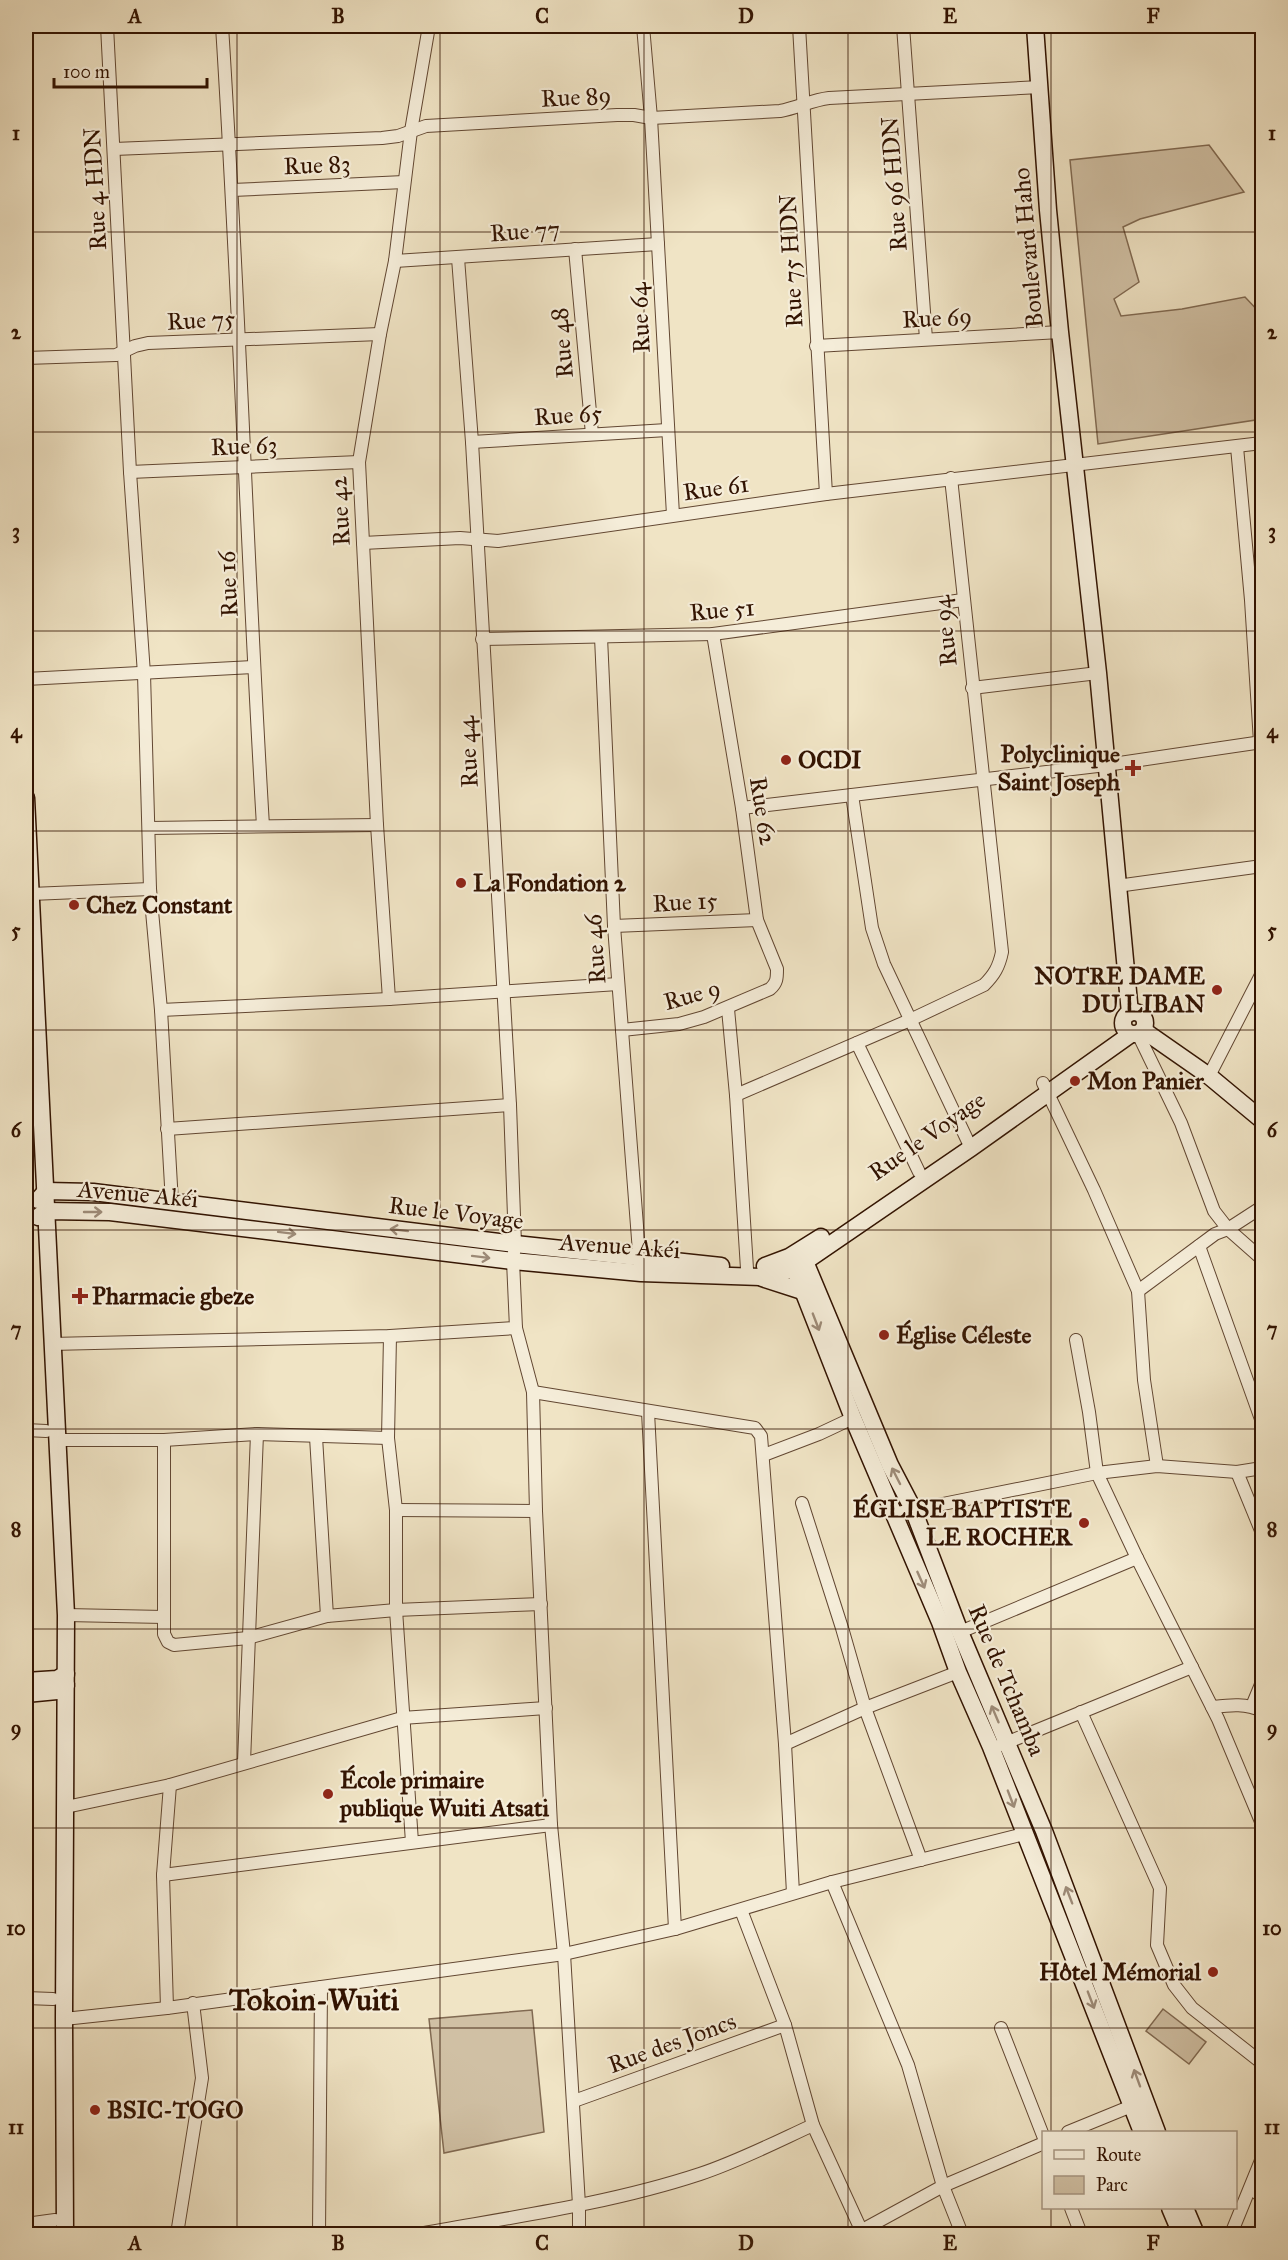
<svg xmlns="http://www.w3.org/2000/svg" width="1288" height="2260" font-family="'IM FELL Great Primer',serif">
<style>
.green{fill:#d0c0a4;stroke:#816a52;stroke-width:1.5}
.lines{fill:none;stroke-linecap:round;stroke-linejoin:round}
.street-casing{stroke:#624732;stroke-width:14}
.secondary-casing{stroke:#321301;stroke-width:19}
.street{stroke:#f5edd9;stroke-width:12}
.secondary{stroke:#f5edd9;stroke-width:16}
.oneway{stroke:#9d8b78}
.grid{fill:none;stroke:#321301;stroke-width:1.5;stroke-opacity:0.55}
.poi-dot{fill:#8f2418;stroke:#f5edd9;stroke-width:2}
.labels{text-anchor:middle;stroke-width:4.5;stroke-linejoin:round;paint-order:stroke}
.street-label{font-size:24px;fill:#321301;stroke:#f5edd9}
.poi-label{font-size:24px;font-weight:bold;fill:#321301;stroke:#f5edd9;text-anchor:start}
.district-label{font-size:30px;font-weight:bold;fill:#321301;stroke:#f5edd9}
.neatline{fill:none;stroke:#321301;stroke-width:2}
.grid-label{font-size:20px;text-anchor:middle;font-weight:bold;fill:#321301}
</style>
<rect width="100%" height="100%" fill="#f0e4c5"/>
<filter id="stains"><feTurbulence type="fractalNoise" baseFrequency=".00333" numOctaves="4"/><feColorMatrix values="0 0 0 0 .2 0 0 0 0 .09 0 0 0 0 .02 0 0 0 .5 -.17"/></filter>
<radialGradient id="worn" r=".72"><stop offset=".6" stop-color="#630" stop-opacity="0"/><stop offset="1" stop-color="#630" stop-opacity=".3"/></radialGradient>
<g class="green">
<polygon points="1209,145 1244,192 1140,219 1123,227 1139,282 1114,299 1121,316 1182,309 1245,297 1262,315 1262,419 1098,444 1070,160"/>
<polygon points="1163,2009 1206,2042 1189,2064 1146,2031"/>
<polygon points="532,2010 544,2132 444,2153 429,2019"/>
</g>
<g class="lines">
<g class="street-casing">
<g id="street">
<polyline points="107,26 130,472 144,674 150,889 161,1010 172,1203"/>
<path d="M 222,26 C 239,292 247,559 263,826"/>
<polyline points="643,26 651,118 673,515"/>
<polyline points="799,26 826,494"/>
<polyline points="903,26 926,339"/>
<path d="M 114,149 L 382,138 L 398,136 L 426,126 L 617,115 L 634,115 L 651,118 L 780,111 C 797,108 812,100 829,98 L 1040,87"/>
<polyline points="232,190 404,182"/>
<polyline points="575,249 592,434"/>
<polyline points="458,258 472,442 510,1105 515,1244 513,1261 516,1328 533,1392 536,1511 551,1825 564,1954 579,2205 579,2234"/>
<polyline points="395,261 658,244"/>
<polyline points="816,346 1060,332"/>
<polyline points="26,358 116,355 135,346 148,343 380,334"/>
<polyline points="472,442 667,430"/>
<polyline points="1237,447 1251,600 1260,742"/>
<polyline points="130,472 359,462"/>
<polyline points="363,543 460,538 498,541 826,494 1262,443"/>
<polyline points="601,637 614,926 640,1265"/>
<polyline points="482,639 713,634 963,600"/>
<polyline points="26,679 253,667"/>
<polyline points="972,688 1098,673"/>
<polyline points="852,795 872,928 884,964 971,1148"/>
<polyline points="742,808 1106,765 1262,742"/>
<polyline points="149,828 377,825"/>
<polyline points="1117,886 1262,866"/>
<polyline points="31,894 150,889"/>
<polyline points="614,926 757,920"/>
<polyline points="389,999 377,825 359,462 380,334 395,261 411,131 429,26"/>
<polyline points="728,1009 736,1095 747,1269 745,1277"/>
<polyline points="161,1010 389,999 618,984"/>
<path d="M 622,1030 L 679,1024 L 704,1017 L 770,989 C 777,983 777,978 777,969 L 757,920 L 742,808 L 713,634"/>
<polyline points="1138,1034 1181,1123 1214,1211 1228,1229 1262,1259"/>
<polyline points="857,1043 919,1172"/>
<polyline points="1209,1076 1262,973"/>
<polyline points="1043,1083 1094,1190 1138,1291 1144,1380 1157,1466"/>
<path d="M 736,1095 L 910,1020 L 984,985 C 994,975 999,967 1002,952 L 951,478"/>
<polyline points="167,1129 510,1105"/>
<polyline points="1199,1246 1262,1422"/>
<polyline points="1138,1291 1215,1234 1228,1229 1262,1207"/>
<polyline points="390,1336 388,1438 396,1510 396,1610 412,1842"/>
<polyline points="1076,1340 1089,1412 1097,1473 1137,1558 1218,1719 1262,1824"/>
<polyline points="51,1344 390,1336 516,1328"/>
<polyline points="533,1392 755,1428 761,1436 785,1744 793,1893"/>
<polyline points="648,1412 675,1929"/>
<polyline points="26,1430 46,1431"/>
<polyline points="316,1437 327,1616"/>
<polyline points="57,1440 164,1440 257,1434 388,1438"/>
<polyline points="164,1440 164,1634 168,1642 174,1645 248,1638 327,1616 396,1610 541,1604"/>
<polyline points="764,1455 819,1434 853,1418"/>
<polyline points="1237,1472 1262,1533"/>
<polyline points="802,1503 842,1628 865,1708 921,1860"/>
<polyline points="396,1510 536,1511"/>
<polyline points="893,1514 1097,1473 1157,1466 1237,1472 1262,1468"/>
<polyline points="66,1615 164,1617"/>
<polyline points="960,1632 1137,1558"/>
<polyline points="1252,1706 1262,1682"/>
<path d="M 1212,1707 C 1230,1705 1246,1703 1262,1711"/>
<polyline points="1081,1712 1160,1888 1157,1945 1174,1985 1192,2008 1262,2063"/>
<polyline points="785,1744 865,1708 958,1672"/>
<polyline points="1001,1745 1192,1667"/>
<polyline points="244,1762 257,1434"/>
<polyline points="66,1807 170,1785 402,1718 546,1708"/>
<polyline points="163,1875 551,1825"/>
<polyline points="832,1882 908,2065 943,2186 962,2234"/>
<polyline points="741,1910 785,2025 813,2125 863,2234"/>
<polyline points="26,1998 53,1999"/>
<polyline points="167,2008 163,1875 170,1785"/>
<polyline points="64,2019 167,2008 564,1954 675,1929 832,1882 1024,1834"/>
<polyline points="1001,2028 1044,2138"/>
<polyline points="574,2101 785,2025"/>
<polyline points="1068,2132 1139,2103"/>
<polyline points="1251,2188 1262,2197"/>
<polyline points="1071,2208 1081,2234"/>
<polyline points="26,2224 55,2220"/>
<polyline points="177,2234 202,2078 193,2003"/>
<polyline points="319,2234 321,1987"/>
<path d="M 418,2234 C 512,2217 609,2204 700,2174 C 739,2161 776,2142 813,2125"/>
<polyline points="855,2234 943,2186 1044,2143"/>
<polyline points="1231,2234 1262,2158"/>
</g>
</g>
<g class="secondary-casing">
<g id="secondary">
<polyline points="1035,26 1048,210 1060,332 1098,673 1130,1013"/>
<polyline points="26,798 66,1615 64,2019 65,2234"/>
<circle cx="1134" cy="1023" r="11"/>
<polyline points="1143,1030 1209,1076 1262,1120"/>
<polyline points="38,1200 46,1191 93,1192 515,1244 721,1266"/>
<polyline points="38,1217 46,1211 110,1212 513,1261 641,1273 761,1277 790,1270 806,1261 971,1148 1131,1034"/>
<polyline points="801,1252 890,1465 913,1509 960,1632 1044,1831 1157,2132"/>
<polyline points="791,1260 853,1418 940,1622 958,1672 991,1747 1142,2132"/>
<polyline points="765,1266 789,1257 821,1237"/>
<polyline points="762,1278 805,1292"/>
<polyline points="26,1681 57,1679 66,1674"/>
<polyline points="26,1694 57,1691 66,1685"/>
<polyline points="1170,2208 1181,2234"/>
<polyline points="1185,2208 1196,2234"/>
</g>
</g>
<use href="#street" class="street"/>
<use href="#secondary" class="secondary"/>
</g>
<defs><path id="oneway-shaft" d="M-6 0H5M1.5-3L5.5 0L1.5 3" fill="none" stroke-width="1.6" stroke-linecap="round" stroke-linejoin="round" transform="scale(1.5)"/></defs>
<g class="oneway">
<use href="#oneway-shaft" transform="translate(93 1212)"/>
<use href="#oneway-shaft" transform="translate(399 1230) rotate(-173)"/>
<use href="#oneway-shaft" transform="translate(287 1233) rotate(7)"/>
<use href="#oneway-shaft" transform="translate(481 1257) rotate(7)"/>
<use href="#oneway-shaft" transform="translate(816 1322) rotate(69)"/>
<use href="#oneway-shaft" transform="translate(896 1476) rotate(-117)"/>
<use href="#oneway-shaft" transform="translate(921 1580) rotate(66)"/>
<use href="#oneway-shaft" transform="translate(995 1714) rotate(-113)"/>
<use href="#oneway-shaft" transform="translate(1011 1799) rotate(69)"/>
<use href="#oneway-shaft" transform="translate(1069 1895) rotate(-111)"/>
<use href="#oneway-shaft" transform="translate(1091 2000) rotate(69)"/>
<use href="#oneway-shaft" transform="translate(1137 2078) rotate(-110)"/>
</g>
<path class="grid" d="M 237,26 L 237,2234M 440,26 L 440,2234M 644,26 L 644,2234M 848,26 L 848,2234M 1051,26 L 1051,2132M 26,232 L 1262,232M 26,432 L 1262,432M 26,631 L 1262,631M 26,831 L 1262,831M 26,1030 L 1262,1030M 26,1230 L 1262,1230M 26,1429 L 1262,1429M 26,1629 L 1262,1629M 26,1828 L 1262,1828M 26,2028 L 1262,2028M 1051,2208 L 1051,2234"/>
<g class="poi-dot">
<circle cx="786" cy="760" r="6"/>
<path d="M1130 759h6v6h6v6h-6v6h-6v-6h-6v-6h6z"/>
<circle cx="461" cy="883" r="6"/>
<circle cx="74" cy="905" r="6"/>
<circle cx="1217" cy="990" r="6"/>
<circle cx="1075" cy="1081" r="6"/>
<path d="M77 1287h6v6h6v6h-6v6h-6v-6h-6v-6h6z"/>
<circle cx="884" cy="1335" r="6"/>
<circle cx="1084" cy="1523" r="6"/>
<circle cx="328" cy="1794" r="6"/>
<circle cx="1213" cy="1972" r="6"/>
<circle cx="95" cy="2110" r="6"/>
</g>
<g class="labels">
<g class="street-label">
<text transform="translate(576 97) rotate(-3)" y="8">Rue 89</text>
<text transform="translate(317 165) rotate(-2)" y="8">Rue 83</text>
<text transform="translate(894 184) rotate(-94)" y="8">Rue 96 HDN</text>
<text transform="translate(95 189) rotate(-93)" y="8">Rue 4 HDN</text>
<text transform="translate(525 231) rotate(-4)" y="8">Rue 77</text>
<text transform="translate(1028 248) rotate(-95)" y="8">Boulevard Haho</text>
<text transform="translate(791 261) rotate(-93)" y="8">Rue 75 HDN</text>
<text transform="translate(640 318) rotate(-93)" y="8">Rue 64</text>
<text transform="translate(937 318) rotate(-3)" y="8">Rue 69</text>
<text transform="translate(201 320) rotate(-3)" y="8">Rue 75</text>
<text transform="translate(562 343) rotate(-95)" y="8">Rue 48</text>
<text transform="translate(568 415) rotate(-4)" y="8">Rue 65</text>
<text transform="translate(244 446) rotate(-2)" y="8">Rue 63</text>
<text transform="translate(716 488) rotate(-8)" y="8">Rue 61</text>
<text transform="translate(340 511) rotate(-93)" y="8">Rue 42</text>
<text transform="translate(228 584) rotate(-93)" y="8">Rue 16</text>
<text transform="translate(722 610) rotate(-5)" y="8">Rue 51</text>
<text transform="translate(945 631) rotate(-96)" y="8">Rue 94</text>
<text transform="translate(468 752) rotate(-93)" y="8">Rue 44</text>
<text transform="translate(763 811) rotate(81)" y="8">Rue 62</text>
<text transform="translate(685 902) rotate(-3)" y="8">Rue 15</text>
<text transform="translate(595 949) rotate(-94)" y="8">Rue 46</text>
<text transform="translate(692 995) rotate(-15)" y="8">Rue 9</text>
<text transform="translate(927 1136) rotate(-35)" y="8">Rue le Voyage</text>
<text transform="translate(138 1194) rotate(5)" y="8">Avenue Akéi</text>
<text transform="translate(456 1213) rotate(7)" y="8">Rue le Voyage</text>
<text transform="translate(620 1246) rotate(4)" y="8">Avenue Akéi</text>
<text transform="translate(1007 1680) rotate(67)" y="8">Rue de Tchamba</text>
<text transform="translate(672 2043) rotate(-20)" y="8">Rue des Joncs</text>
</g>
<g class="poi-label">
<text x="1120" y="762" text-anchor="end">Polyclinique<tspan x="1120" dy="28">Saint Joseph</tspan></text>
<text x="798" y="768">OCDI</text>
<text x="473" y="891">La Fondation 2</text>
<text x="86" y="913">Chez Constant</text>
<text x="1205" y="984" text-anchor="end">NOTRE DAME<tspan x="1205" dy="28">DU LIBAN</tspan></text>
<text x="1087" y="1089">Mon Panier</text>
<text x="92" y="1304">Pharmacie gbeze</text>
<text x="896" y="1343">Église Céleste</text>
<text x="1072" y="1517" text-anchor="end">ÉGLISE BAPTISTE<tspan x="1072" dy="28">LE ROCHER</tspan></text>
<text x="340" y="1788">École primaire<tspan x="340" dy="28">publique Wuiti Atsati</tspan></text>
<text x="1201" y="1980" text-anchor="end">Hôtel Mémorial</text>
<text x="107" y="2118">BSIC-TOGO</text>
</g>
<g class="district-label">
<text x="314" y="2010">Tokoin-Wuiti</text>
</g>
</g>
<rect width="1288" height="2260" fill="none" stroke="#f0e4c5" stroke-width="66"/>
<rect x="1042" y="2131" width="195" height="78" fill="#f5edd9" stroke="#a79683" stroke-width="1.5"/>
<rect x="1054" y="2150" width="30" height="9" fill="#f5edd9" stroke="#a79683" stroke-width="1.5"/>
<text x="1096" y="2161" font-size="18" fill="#321301">Route</text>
<rect x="1054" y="2176" width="30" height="18" fill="#d0c0a4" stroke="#a79683" stroke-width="1.5"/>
<text x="1096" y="2191" font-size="18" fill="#321301">Parc</text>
<path d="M54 78v9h153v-9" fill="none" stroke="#321301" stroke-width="3"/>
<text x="63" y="78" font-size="18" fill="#321301" stroke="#f5edd9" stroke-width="4.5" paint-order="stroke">100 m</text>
<rect x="33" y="33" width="1222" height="2194" class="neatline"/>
<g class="grid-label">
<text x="135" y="23">A</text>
<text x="338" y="23">B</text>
<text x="542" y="23">C</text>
<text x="746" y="23">D</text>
<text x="950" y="23">E</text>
<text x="1153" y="23">F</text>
<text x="16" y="140">1</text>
<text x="1272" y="140">1</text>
<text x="16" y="339">2</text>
<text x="1272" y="339">2</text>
<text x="16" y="538">3</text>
<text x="1272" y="538">3</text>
<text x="16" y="738">4</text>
<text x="1272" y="738">4</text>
<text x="16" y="937">5</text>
<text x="1272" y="937">5</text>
<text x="16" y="1137">6</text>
<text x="1272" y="1137">6</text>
<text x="16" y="1336">7</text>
<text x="1272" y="1336">7</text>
<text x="16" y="1536">8</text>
<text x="1272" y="1536">8</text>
<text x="16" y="1735">9</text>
<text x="1272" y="1735">9</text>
<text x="16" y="1935">10</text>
<text x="1272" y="1935">10</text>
<text x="16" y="2134">11</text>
<text x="1272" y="2134">11</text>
<text x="135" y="2250">A</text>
<text x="338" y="2250">B</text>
<text x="542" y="2250">C</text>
<text x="746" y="2250">D</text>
<text x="950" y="2250">E</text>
<text x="1153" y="2250">F</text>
</g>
<rect width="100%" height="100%" filter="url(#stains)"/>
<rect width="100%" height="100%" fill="url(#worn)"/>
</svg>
